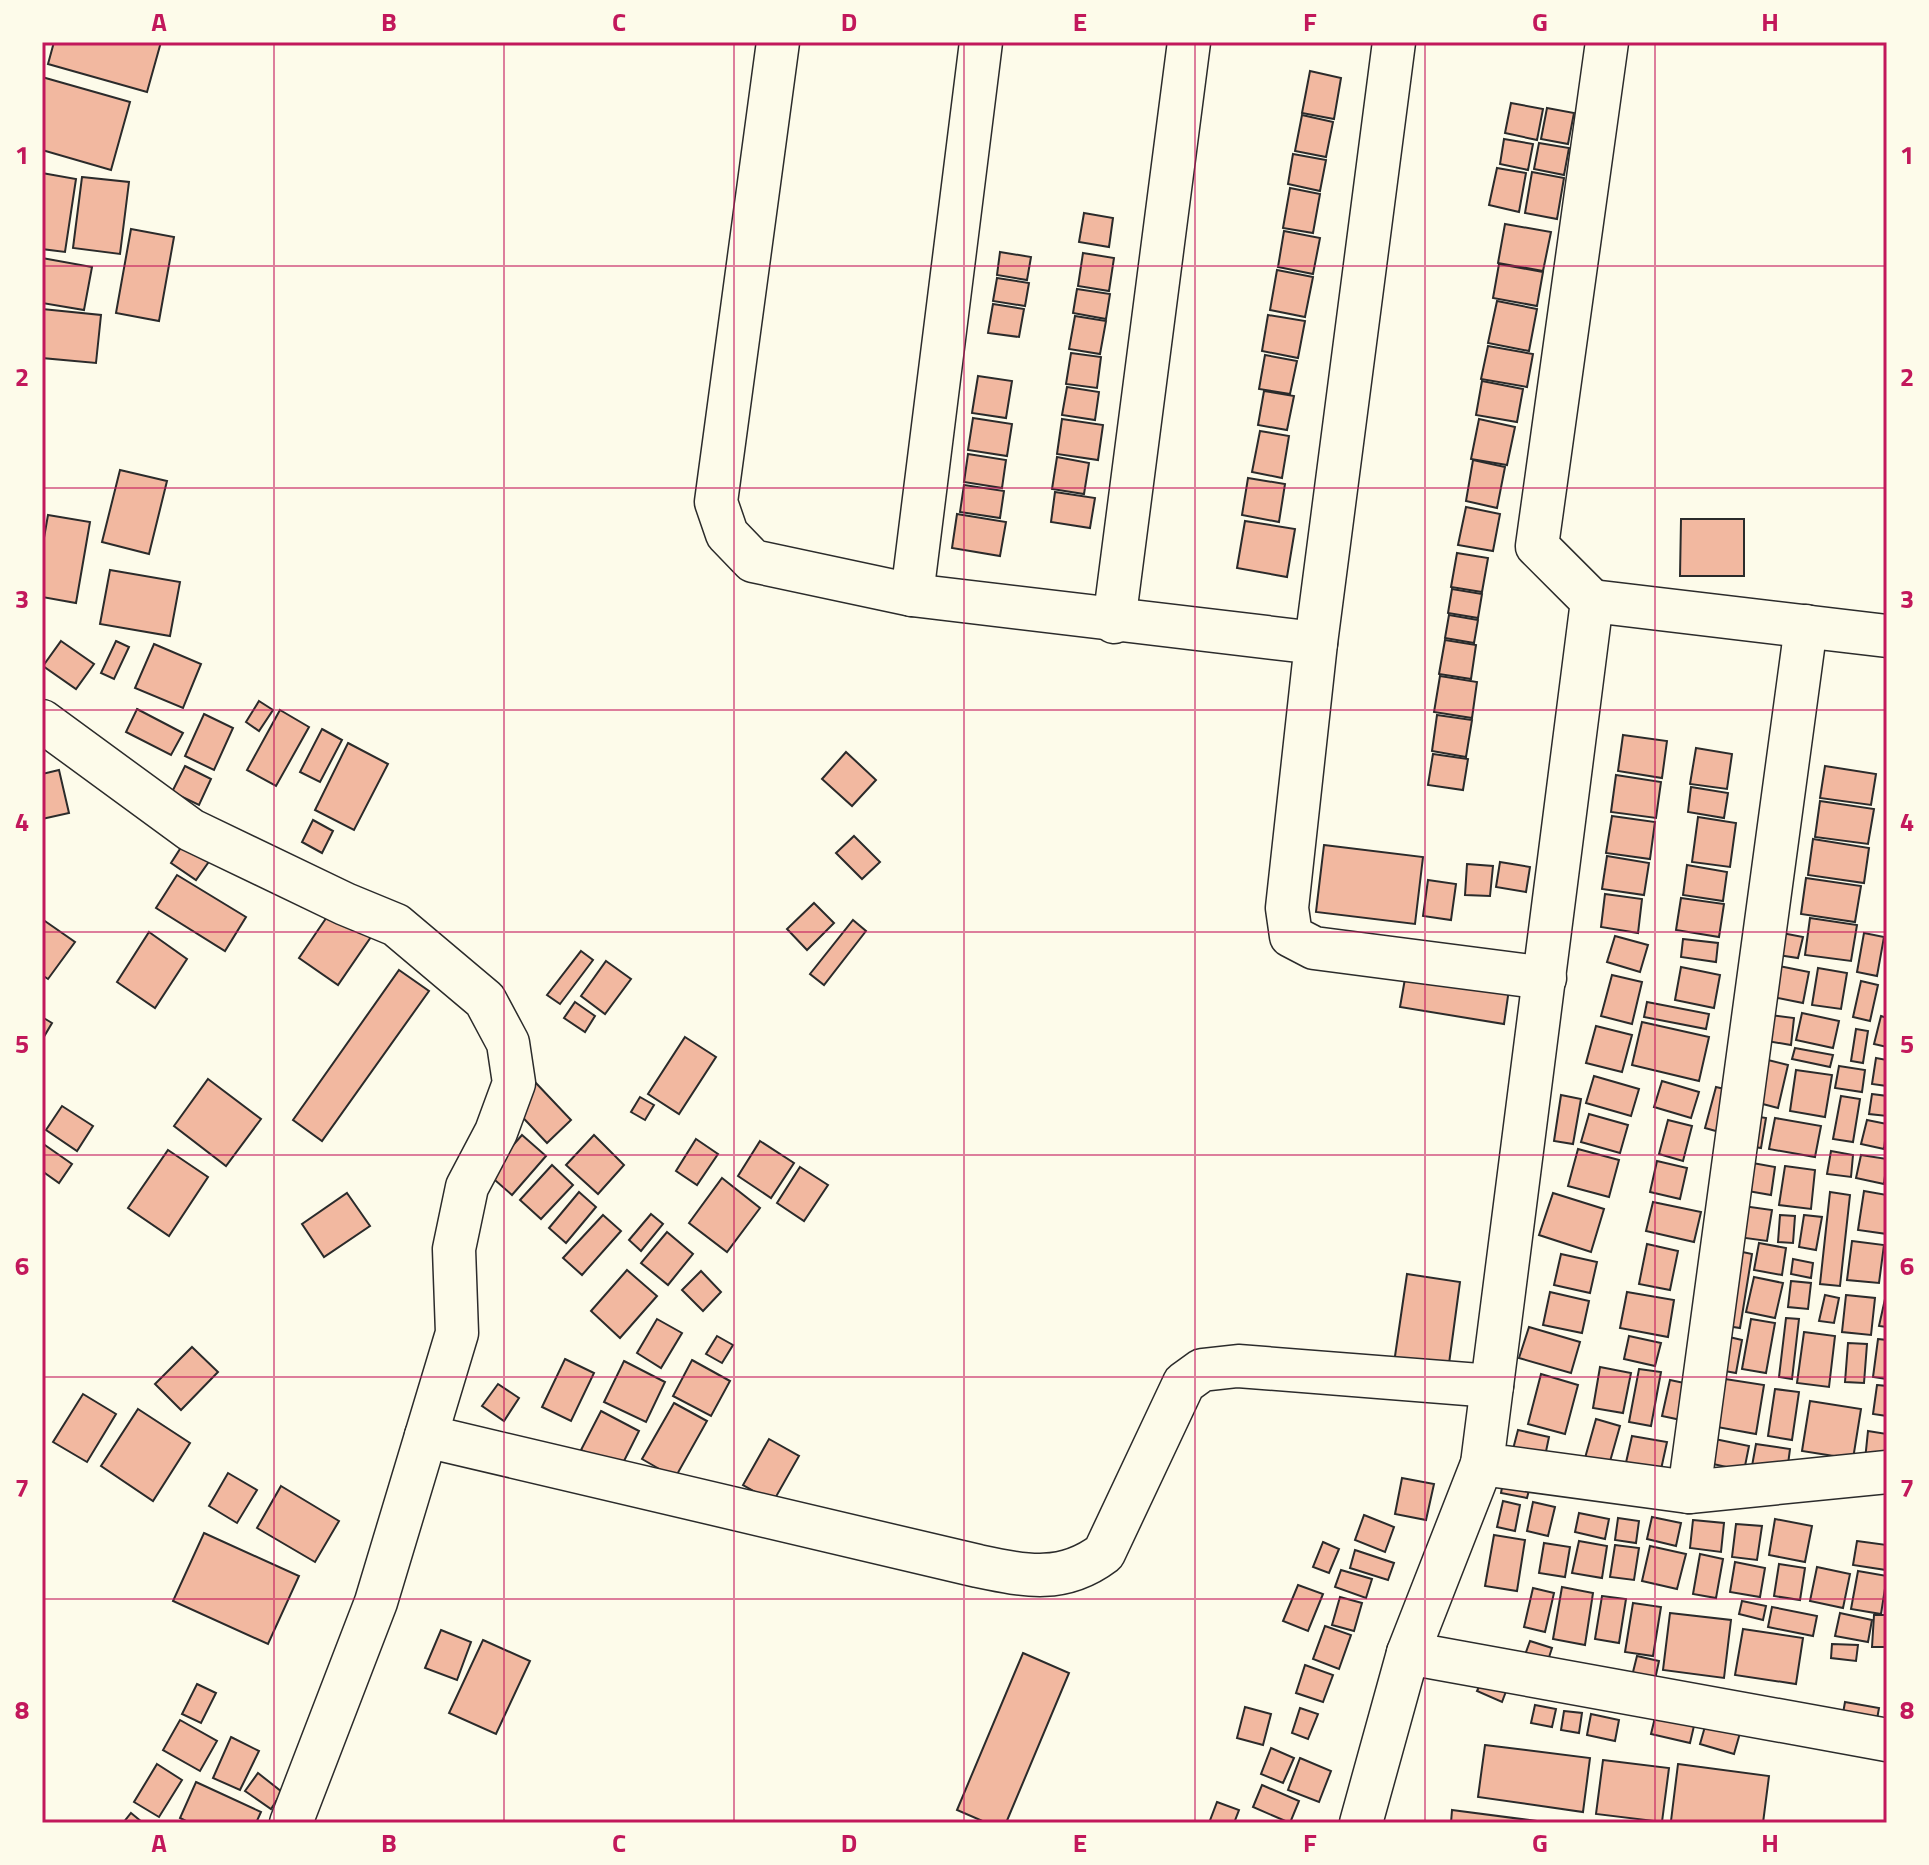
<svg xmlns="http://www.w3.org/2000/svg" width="1929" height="1865" font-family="'Titillium Web',sans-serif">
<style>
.building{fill:#f2b8a0;stroke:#2b2b2b;stroke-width:2}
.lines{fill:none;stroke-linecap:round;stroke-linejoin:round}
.minor-casing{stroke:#2b2b2b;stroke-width:45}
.minor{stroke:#fdfbea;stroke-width:42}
.grid{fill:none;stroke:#c2185b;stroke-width:2;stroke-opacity:0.55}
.neatline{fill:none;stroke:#c2185b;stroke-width:3}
.grid-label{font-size:26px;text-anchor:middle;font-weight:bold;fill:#c2185b}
</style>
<rect width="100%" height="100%" fill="#fdfbea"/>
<g class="building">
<polygon points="54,42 161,42 147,92 48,64"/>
<polygon points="1310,71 1341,78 1334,119 1302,113"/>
<polygon points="42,77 130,102 111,170 42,150"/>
<polygon points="1511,103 1543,109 1537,140 1505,133"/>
<polygon points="1547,108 1574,113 1568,144 1541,139"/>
<polygon points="1302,115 1333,122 1326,157 1295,151"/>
<polygon points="1504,139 1533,144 1528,170 1500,164"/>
<polygon points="1539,143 1569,148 1564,175 1534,169"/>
<polygon points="1293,154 1326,160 1320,191 1288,184"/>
<polygon points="1497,168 1526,173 1519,212 1489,205"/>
<polygon points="1532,172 1564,178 1557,219 1525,213"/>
<polygon points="42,173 76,179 65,252 42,249"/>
<polygon points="82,177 129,182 120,254 73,248"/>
<polygon points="1290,188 1320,194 1313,233 1283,228"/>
<polygon points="1084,213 1113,218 1109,247 1079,242"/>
<polygon points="1505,224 1551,232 1543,271 1498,263"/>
<polygon points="131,229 174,237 159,321 116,313"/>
<polygon points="1284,231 1320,238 1313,274 1278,267"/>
<polygon points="1000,252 1031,257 1027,280 997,275"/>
<polygon points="1083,253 1114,258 1109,291 1078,286"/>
<polygon points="42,258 92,267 84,310 42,303"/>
<polygon points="1499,264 1543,272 1537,306 1493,298"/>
<polygon points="1277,270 1313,277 1305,317 1270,310"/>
<polygon points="997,278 1029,283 1025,306 993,301"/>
<polygon points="1077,289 1110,294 1106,319 1073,313"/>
<polygon points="1497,301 1537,309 1529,351 1488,343"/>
<polygon points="993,304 1024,309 1019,337 988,333"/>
<polygon points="42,309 101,315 96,363 42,358"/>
<polygon points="1268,315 1305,321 1298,358 1262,351"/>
<polygon points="1075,316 1106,321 1100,354 1069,349"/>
<polygon points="1488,346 1533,354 1527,387 1481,379"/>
<polygon points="1071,353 1101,357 1097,388 1066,384"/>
<polygon points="1265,355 1297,361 1290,394 1259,389"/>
<polygon points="978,376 1012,381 1006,418 972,413"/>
<polygon points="1482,381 1523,389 1517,422 1476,415"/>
<polygon points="1067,387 1099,392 1095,420 1062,415"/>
<polygon points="1264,391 1294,396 1287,430 1258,425"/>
<polygon points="973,418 1012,424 1007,456 968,450"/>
<polygon points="1062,419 1103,425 1098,460 1057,454"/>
<polygon points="1479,419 1515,427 1507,465 1471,459"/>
<polygon points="1260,431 1289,436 1282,478 1252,472"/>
<polygon points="968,454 1006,460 1002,488 964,482"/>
<polygon points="1057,457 1089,463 1084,494 1052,489"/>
<polygon points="1473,460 1505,467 1497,508 1466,501"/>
<polygon points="120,470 167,481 149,554 102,542"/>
<polygon points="1248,478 1285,484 1279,522 1242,515"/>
<polygon points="964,485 1004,491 1000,518 960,512"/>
<polygon points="1055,492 1095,498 1090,528 1051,522"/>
<polygon points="1466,507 1500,514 1493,551 1458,545"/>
<polygon points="957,514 1006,522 1000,556 952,548"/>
<polygon points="48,515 90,522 76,603 42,597 42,549"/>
<polygon points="1681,519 1744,519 1744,576 1680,576"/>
<polygon points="1245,521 1295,529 1287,577 1237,568"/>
<polygon points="1457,553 1488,558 1482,592 1451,587"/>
<polygon points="110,570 180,582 170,636 100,624"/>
<polygon points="1452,589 1482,594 1478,618 1448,613"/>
<polygon points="1449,615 1478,620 1474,643 1445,638"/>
<polygon points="1445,640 1476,645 1471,679 1439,674"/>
<polygon points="61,641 94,664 76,689 43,666"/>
<polygon points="116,641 129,647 114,679 101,673"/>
<polygon points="154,644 201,664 183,708 135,688"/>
<polygon points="1440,676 1477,682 1472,718 1434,712"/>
<polygon points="259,701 273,710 259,731 246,722"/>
<polygon points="137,709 183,733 171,755 126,732"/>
<polygon points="280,710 309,727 276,786 247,770"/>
<polygon points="204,714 233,728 214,770 185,756"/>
<polygon points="1437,715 1472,720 1466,757 1432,751"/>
<polygon points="322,729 342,740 320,782 300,772"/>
<polygon points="1623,735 1667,741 1662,778 1618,771"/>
<polygon points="348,743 388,764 354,830 315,810"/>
<polygon points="1696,748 1732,754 1727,789 1690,784"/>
<polygon points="846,752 876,780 852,806 822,779"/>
<polygon points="1433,754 1468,759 1463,790 1428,785"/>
<polygon points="185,766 211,779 199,805 172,792"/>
<polygon points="1825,766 1876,774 1871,805 1820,798"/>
<polygon points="59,770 69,813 42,819 42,774"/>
<polygon points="1616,775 1661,782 1656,818 1611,812"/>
<polygon points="1691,787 1728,793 1724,818 1688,812"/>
<polygon points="1820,801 1874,809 1868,844 1815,837"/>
<polygon points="1612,816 1655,822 1650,859 1606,853"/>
<polygon points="1698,817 1736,823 1730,867 1692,862"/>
<polygon points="313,820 333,831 322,853 302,842"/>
<polygon points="189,835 215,853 196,880 171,863"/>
<polygon points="854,836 880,862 862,879 836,853"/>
<polygon points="1813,839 1869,848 1864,883 1808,875"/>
<polygon points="1324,845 1423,857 1415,924 1316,912"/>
<polygon points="1607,856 1649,863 1644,895 1602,889"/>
<polygon points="1500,862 1530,867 1526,892 1496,887"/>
<polygon points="1467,864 1493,866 1490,896 1465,895"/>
<polygon points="1687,865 1727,872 1723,901 1683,895"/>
<polygon points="177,875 246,917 225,951 156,908"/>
<polygon points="1806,878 1861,886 1855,922 1801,914"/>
<polygon points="1428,880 1456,884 1451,920 1423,916"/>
<polygon points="1605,894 1642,899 1638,933 1601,927"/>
<polygon points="1681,898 1724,904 1719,937 1676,930"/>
<polygon points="814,903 834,923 807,950 787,929"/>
<polygon points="333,908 373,934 338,985 299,958"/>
<polygon points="1810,918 1857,925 1851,961 1805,955"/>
<polygon points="42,919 75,942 48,979 42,975"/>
<polygon points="853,920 866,931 824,985 810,974"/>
<polygon points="149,932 187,959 155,1008 117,982"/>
<polygon points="1782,933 1803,937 1798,958 1778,955"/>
<polygon points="1864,933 1884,937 1877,976 1857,972"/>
<polygon points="1615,936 1648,945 1640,972 1607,962"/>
<polygon points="1683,939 1718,943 1716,962 1681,957"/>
<polygon points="581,951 593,960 560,1004 547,995"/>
<polygon points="606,961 631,979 605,1014 581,996"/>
<polygon points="1779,966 1809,972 1803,1003 1773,997"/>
<polygon points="1681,967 1720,975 1714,1008 1675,1000"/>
<polygon points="1818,968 1847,973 1841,1009 1812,1005"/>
<polygon points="399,970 429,991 322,1141 293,1120"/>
<polygon points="1406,973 1509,989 1504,1024 1400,1007"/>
<polygon points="1612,975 1642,982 1632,1024 1601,1016"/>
<polygon points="1861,981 1878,985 1870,1021 1853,1017"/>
<polygon points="575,1002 595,1016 585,1032 564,1018"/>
<polygon points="1647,1002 1709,1014 1706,1029 1644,1017"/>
<polygon points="1802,1013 1839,1021 1833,1048 1796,1040"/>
<polygon points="1770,1015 1794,1018 1791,1045 1767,1041"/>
<polygon points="1881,1016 1887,1018 1887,1047 1874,1044"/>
<polygon points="42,1017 52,1023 42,1040"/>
<polygon points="1642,1022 1709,1037 1699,1081 1632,1065"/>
<polygon points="1596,1026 1632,1035 1622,1072 1586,1063"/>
<polygon points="1856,1029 1868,1031 1863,1063 1851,1061"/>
<polygon points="685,1037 716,1057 679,1114 648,1094"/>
<polygon points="1795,1048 1833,1055 1830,1067 1792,1059"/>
<polygon points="1876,1058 1887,1060 1887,1086 1872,1084"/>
<polygon points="1764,1059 1788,1065 1778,1108 1755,1102"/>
<polygon points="1839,1066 1865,1070 1862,1092 1835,1088"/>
<polygon points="1796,1070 1832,1075 1825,1117 1790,1111"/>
<polygon points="1594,1076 1639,1089 1631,1116 1586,1103"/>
<polygon points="208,1079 261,1119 226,1166 174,1126"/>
<polygon points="1662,1081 1699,1092 1691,1118 1654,1107"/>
<polygon points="535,1082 571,1120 547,1143 511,1105"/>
<polygon points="1716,1087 1733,1091 1723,1133 1705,1128"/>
<polygon points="1872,1094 1887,1096 1887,1116 1869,1114"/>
<polygon points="1561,1095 1581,1099 1573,1144 1554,1141"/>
<polygon points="1841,1096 1860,1099 1853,1142 1833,1139"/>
<polygon points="640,1097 654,1105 645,1120 631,1112"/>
<polygon points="62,1106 93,1126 77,1151 46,1130"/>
<polygon points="1589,1114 1628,1125 1620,1153 1581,1142"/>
<polygon points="1748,1115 1766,1118 1761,1148 1743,1145"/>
<polygon points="1775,1118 1821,1126 1815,1157 1769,1149"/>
<polygon points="1668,1120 1692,1126 1683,1161 1659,1154"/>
<polygon points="1867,1120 1887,1124 1884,1149 1861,1144"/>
<polygon points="522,1135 546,1156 512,1195 488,1174"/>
<polygon points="594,1135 624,1165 598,1194 566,1165"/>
<polygon points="696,1139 718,1154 697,1185 676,1171"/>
<polygon points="760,1141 794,1163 771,1198 738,1176"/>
<polygon points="42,1143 72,1164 59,1183 42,1171"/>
<polygon points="1578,1149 1619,1160 1609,1197 1568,1186"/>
<polygon points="168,1150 208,1177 169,1236 128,1208"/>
<polygon points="1831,1151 1853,1155 1851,1177 1827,1174"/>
<polygon points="1861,1155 1887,1159 1884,1184 1856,1178"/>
<polygon points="1657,1161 1687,1168 1680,1199 1650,1192"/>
<polygon points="1747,1162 1775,1167 1771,1195 1742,1190"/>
<polygon points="552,1165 573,1185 541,1219 520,1200"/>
<polygon points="1785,1166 1815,1170 1811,1209 1779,1205"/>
<polygon points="800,1167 828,1185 804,1221 777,1203"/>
<polygon points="722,1178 760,1208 727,1252 689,1223"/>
<polygon points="1864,1191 1887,1195 1887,1234 1858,1230"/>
<polygon points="579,1192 596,1207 566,1243 549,1228"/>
<polygon points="1830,1192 1850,1195 1840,1286 1820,1284"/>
<polygon points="347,1193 370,1226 324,1257 302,1224"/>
<polygon points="1553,1193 1604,1209 1591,1252 1539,1235"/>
<polygon points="1653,1202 1701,1212 1694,1242 1646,1231"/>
<polygon points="1743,1206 1772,1210 1767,1241 1738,1237"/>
<polygon points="651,1214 663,1224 641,1251 629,1240"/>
<polygon points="603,1215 621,1231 582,1275 563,1258"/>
<polygon points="1780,1215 1795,1216 1793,1243 1778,1242"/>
<polygon points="1804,1215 1822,1217 1816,1250 1799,1247"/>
<polygon points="667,1232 693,1254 668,1285 641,1263"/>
<polygon points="1852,1241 1884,1245 1879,1283 1847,1280"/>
<polygon points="1759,1243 1786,1248 1782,1275 1754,1270"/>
<polygon points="1647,1244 1678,1251 1670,1290 1639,1284"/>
<polygon points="1733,1250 1752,1254 1740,1328 1720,1325"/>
<polygon points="1561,1254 1597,1262 1590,1293 1554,1285"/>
<polygon points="1793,1259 1813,1263 1811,1278 1791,1274"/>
<polygon points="627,1270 657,1296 620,1338 591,1311"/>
<polygon points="701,1271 721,1292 703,1311 682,1290"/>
<polygon points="1407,1274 1460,1282 1448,1371 1394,1363"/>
<polygon points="1754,1277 1783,1283 1775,1318 1746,1312"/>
<polygon points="1791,1281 1811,1283 1808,1309 1788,1307"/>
<polygon points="1550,1292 1589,1301 1582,1333 1543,1325"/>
<polygon points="1627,1292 1674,1300 1668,1337 1620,1328"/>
<polygon points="1825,1295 1839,1298 1834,1323 1819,1321"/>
<polygon points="1846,1295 1875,1298 1871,1335 1842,1332"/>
<polygon points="1885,1299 1887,1299 1887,1327 1879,1326"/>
<polygon points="1786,1318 1799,1319 1792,1379 1779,1377"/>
<polygon points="657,1319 682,1333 661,1368 637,1353"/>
<polygon points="1751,1319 1775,1323 1766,1373 1742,1369"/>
<polygon points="1529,1327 1580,1342 1571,1373 1519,1358"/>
<polygon points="1804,1332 1835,1336 1829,1387 1797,1383"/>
<polygon points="717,1336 733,1345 722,1363 706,1354"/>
<polygon points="1629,1336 1661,1343 1655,1366 1624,1359"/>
<polygon points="1725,1336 1742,1340 1736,1373 1719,1370"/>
<polygon points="1878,1339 1887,1340 1887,1379 1873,1377"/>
<polygon points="1848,1343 1867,1344 1864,1383 1845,1382"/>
<polygon points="192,1347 218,1372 181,1410 155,1384"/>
<polygon points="565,1359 594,1373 571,1421 542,1407"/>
<polygon points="692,1360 730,1381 711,1416 673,1396"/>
<polygon points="624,1361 665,1382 646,1422 604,1402"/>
<polygon points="1600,1367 1631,1373 1623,1413 1593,1408"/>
<polygon points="1639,1369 1661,1372 1651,1426 1629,1422"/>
<polygon points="1541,1374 1578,1385 1565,1434 1528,1424"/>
<polygon points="1725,1379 1764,1385 1756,1434 1717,1427"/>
<polygon points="1670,1380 1689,1384 1681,1420 1662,1416"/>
<polygon points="498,1384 519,1398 504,1421 482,1406"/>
<polygon points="1877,1385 1887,1386 1887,1416 1873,1414"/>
<polygon points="1775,1389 1799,1392 1792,1440 1768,1436"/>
<polygon points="83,1394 116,1414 87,1462 53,1442"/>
<polygon points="1810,1401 1861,1409 1853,1459 1802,1451"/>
<polygon points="674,1403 707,1421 675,1478 642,1459"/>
<polygon points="138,1409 190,1443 153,1501 101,1466"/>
<polygon points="601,1411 639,1431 620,1469 581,1450"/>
<polygon points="1596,1419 1620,1426 1609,1465 1585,1458"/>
<polygon points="1518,1430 1549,1437 1544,1461 1512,1453"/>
<polygon points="1868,1431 1887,1434 1887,1473 1864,1470"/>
<polygon points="1632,1436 1667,1442 1660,1474 1625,1467"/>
<polygon points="1705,1437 1749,1446 1744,1471 1700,1461"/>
<polygon points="769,1439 799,1456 773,1502 743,1485"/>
<polygon points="1756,1444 1790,1449 1787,1472 1752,1466"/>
<polygon points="228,1473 257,1490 237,1523 209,1506"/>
<polygon points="1504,1476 1531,1482 1527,1498 1501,1493"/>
<polygon points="1402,1478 1434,1484 1426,1520 1395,1514"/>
<polygon points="281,1486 339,1521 315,1562 257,1528"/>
<polygon points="1503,1501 1520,1505 1515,1531 1497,1527"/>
<polygon points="1533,1502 1555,1507 1548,1536 1527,1531"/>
<polygon points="1579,1513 1609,1519 1605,1539 1575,1532"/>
<polygon points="1364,1515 1394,1527 1385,1552 1355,1540"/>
<polygon points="1652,1517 1681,1523 1676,1546 1647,1539"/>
<polygon points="1618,1518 1639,1521 1636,1543 1615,1540"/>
<polygon points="1775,1519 1812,1526 1805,1562 1769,1555"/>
<polygon points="1693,1520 1724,1523 1721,1552 1690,1548"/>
<polygon points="1736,1524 1762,1526 1757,1560 1732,1557"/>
<polygon points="204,1533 299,1576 268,1644 173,1601"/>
<polygon points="1494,1535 1525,1540 1517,1591 1485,1586"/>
<polygon points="1579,1541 1607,1546 1602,1578 1572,1573"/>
<polygon points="1857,1541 1887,1545 1886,1570 1853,1565"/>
<polygon points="1323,1542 1339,1549 1329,1573 1313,1567"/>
<polygon points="1544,1543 1570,1547 1565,1577 1539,1573"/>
<polygon points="1615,1545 1639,1548 1634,1580 1610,1577"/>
<polygon points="1650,1546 1686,1554 1677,1589 1642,1581"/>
<polygon points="1355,1550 1394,1563 1388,1580 1350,1568"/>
<polygon points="1700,1554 1723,1559 1716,1598 1693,1594"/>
<polygon points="1735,1562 1765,1568 1760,1597 1730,1592"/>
<polygon points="1779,1564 1805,1568 1800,1600 1774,1596"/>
<polygon points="1817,1567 1850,1574 1843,1608 1810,1601"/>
<polygon points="1341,1570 1372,1579 1366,1598 1335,1587"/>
<polygon points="1858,1571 1887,1576 1881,1614 1851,1609"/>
<polygon points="1298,1585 1323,1594 1308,1631 1283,1621"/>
<polygon points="1562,1587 1593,1593 1585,1645 1553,1639"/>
<polygon points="1533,1588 1554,1593 1545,1632 1524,1627"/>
<polygon points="1602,1596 1626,1599 1619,1643 1595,1639"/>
<polygon points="1340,1597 1362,1603 1354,1631 1332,1625"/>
<polygon points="1742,1601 1766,1606 1763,1620 1739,1614"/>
<polygon points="1633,1603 1661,1607 1653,1656 1625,1652"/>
<polygon points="1772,1607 1817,1616 1813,1636 1768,1627"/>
<polygon points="1670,1613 1731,1620 1724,1678 1663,1670"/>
<polygon points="1840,1613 1872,1620 1868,1642 1835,1636"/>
<polygon points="1874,1615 1887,1615 1887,1647 1872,1647"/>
<polygon points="1325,1626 1351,1635 1339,1669 1313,1659"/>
<polygon points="1743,1629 1803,1638 1796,1684 1735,1675"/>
<polygon points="441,1630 471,1642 457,1680 425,1668"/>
<polygon points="483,1640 530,1661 496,1734 449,1713"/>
<polygon points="1530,1641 1552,1648 1543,1676 1520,1669"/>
<polygon points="1832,1644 1858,1645 1856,1661 1831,1658"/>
<polygon points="1023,1653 1069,1673 1006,1823 987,1823 957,1810"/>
<polygon points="1637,1656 1659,1661 1652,1693 1629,1688"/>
<polygon points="1305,1665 1333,1675 1323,1702 1296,1693"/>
<polygon points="1484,1676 1508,1686 1502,1702 1477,1691"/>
<polygon points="197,1684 216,1693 201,1723 182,1714"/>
<polygon points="1845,1702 1879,1708 1874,1736 1840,1730"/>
<polygon points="1535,1705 1556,1709 1552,1727 1531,1723"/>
<polygon points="1658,1705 1697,1713 1690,1743 1651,1734"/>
<polygon points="1245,1707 1271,1714 1263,1745 1237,1738"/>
<polygon points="1300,1708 1318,1714 1308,1739 1292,1733"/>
<polygon points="1564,1711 1582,1713 1579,1733 1561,1730"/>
<polygon points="1591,1714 1619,1720 1615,1741 1587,1735"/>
<polygon points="1708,1716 1742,1726 1734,1754 1700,1744"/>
<polygon points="180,1720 217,1741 200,1771 163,1750"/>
<polygon points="231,1737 259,1751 240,1790 213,1778"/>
<polygon points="1485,1745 1590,1758 1583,1812 1478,1797"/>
<polygon points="1271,1748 1294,1758 1283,1783 1261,1774"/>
<polygon points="1300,1758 1331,1771 1319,1802 1288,1790"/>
<polygon points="1603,1760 1669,1768 1662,1822 1596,1814"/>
<polygon points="157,1764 182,1780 159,1817 134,1802"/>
<polygon points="1678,1764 1769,1776 1763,1823 1671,1821"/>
<polygon points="258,1773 282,1792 271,1809 245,1791"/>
<polygon points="196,1782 261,1812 256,1823 190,1823 180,1818"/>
<polygon points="1262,1785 1299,1801 1290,1823 1253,1807"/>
<polygon points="1217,1802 1239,1810 1234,1823 1209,1823"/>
<polygon points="1452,1810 1552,1823 1451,1823"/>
<polygon points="131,1813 142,1822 141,1823 123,1823"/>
</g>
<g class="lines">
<g class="minor-casing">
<g id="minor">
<polyline points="778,42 716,502 727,534 753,561 912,595 1316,643 1287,908 1291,936 1314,948 1545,978"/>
<polyline points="1607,42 1537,546 1592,601 1482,1464 1689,1492 1887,1472"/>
<polyline points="912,595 981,42"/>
<polyline points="1592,601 1887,636"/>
<polyline points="1114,622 1189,42"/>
<polyline points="1316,643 1394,42"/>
<polyline points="42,721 191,830 345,904 396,925 485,1000 508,1043 514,1083 496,1132 467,1187 454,1249 457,1333 376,1602 291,1823"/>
<path d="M 426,1436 L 978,1566 C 1026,1576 1063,1584 1104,1553 L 1184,1383 L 1202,1370 L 1238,1366 L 1492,1386"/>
<polyline points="1689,1492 1806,626"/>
<polyline points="1408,1653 1887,1740"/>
<polyline points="1361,1823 1408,1653 1482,1464"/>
</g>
</g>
<use href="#minor" class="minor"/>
</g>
<path class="grid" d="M 274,42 L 274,1823M 504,42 L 504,1823M 734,42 L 734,1823M 964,42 L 964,1823M 1195,42 L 1195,1823M 1425,42 L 1425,1823M 1655,42 L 1655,1823M 42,266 L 1887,266M 42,488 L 1887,488M 42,710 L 1887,710M 42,932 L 1887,932M 42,1155 L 1887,1155M 42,1377 L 1887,1377M 42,1599 L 1887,1599"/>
<rect width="1929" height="1865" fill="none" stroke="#fdfbea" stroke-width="88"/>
<rect x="44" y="44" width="1841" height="1777" class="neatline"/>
<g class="grid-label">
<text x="159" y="31">A</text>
<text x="389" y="31">B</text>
<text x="619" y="31">C</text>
<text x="849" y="31">D</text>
<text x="1080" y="31">E</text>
<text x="1310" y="31">F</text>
<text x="1540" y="31">G</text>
<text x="1770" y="31">H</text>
<text x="22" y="164">1</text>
<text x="1907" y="164">1</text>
<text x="22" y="386">2</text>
<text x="1907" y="386">2</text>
<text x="22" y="608">3</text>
<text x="1907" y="608">3</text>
<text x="22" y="831">4</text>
<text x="1907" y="831">4</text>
<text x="22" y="1053">5</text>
<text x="1907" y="1053">5</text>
<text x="22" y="1275">6</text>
<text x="1907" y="1275">6</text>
<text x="22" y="1497">7</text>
<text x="1907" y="1497">7</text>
<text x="22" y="1719">8</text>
<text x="1907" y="1719">8</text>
<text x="159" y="1852">A</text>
<text x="389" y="1852">B</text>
<text x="619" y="1852">C</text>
<text x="849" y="1852">D</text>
<text x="1080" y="1852">E</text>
<text x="1310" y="1852">F</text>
<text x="1540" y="1852">G</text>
<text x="1770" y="1852">H</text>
</g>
</svg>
